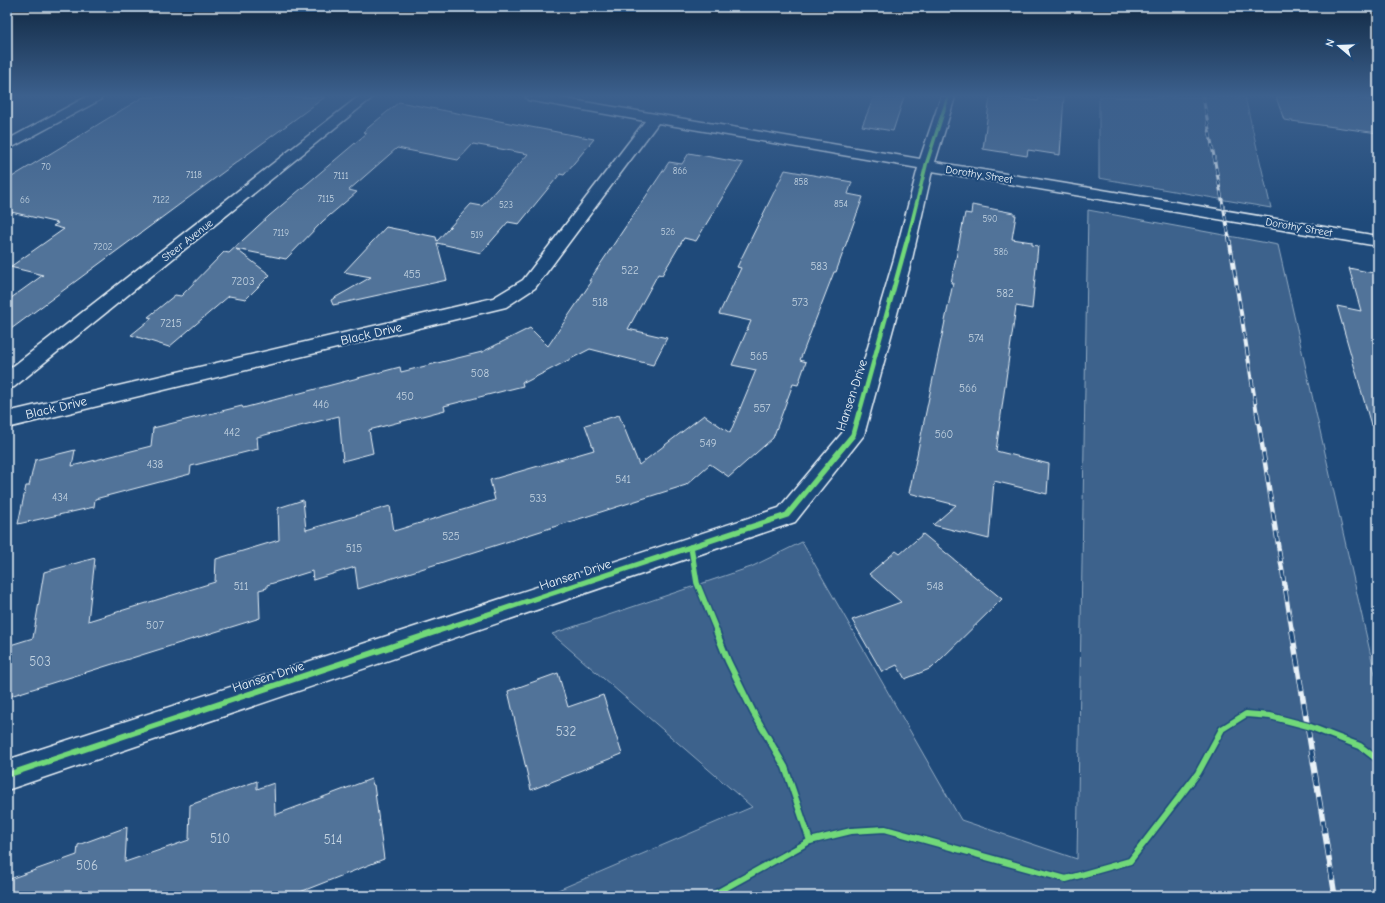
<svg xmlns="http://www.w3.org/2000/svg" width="1385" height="903" font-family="'Comic Neue',sans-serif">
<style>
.green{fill:#3c628c;stroke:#92aac2}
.building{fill:#517399;stroke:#e8f1f8}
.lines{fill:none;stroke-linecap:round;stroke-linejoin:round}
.minor-casing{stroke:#e8f1f8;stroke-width:3}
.minor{fill:#1f4a7a;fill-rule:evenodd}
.rail-far3-casing{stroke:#e8f1f8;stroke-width:3}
.rail-far2-casing{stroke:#e8f1f8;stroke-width:4}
.rail-far1-casing{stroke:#e8f1f8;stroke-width:4.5}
.rail-casing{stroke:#e8f1f8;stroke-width:5.5}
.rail-far3{stroke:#1f4a7a;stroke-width:2;stroke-dasharray:6;stroke-linecap:butt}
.rail-far2{stroke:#1f4a7a;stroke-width:2.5;stroke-dasharray:8;stroke-linecap:butt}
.rail-far1{stroke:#1f4a7a;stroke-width:3;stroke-dasharray:10;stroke-linecap:butt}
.rail{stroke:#1f4a7a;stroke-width:4;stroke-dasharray:12;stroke-linecap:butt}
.cycleway-far3-casing{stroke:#1f4a7a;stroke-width:5}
.cycleway-far2-casing{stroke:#1f4a7a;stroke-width:6}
.cycleway-far1-casing{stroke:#1f4a7a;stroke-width:8}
.cycleway-casing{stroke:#1f4a7a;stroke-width:9}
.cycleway-far3{stroke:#71d979;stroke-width:3.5}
.cycleway-far2{stroke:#71d979;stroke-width:4.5}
.cycleway-far1{stroke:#71d979;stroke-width:5.5}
.cycleway{stroke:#71d979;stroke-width:6}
.labels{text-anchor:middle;stroke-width:4;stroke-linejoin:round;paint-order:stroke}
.far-number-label{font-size:9px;fill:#c2d2e0}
.far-street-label{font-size:11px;fill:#e8f1f8;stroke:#1f4a7a}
.number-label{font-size:11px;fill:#c2d2e0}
.street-label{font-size:13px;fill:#e8f1f8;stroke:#1f4a7a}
.near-number-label{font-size:13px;fill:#c2d2e0}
</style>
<rect width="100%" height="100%" fill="#1f4a7a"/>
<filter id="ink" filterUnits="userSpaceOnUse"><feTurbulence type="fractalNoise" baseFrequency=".025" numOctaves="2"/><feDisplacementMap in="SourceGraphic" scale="8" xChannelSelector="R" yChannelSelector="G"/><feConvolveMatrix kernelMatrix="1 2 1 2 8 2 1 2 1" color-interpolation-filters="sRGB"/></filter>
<g filter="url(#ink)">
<g class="green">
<polygon points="1099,97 1245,97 1271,208 1099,178"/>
<polygon points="1088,210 1278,245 1378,687 1378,896 544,896 752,807 552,634 751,567 802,542 961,820 1077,859"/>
</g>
<g class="building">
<polygon points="143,97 325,97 7,332 7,301 43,275 10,267 64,229 53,226 58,223 7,211 7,180"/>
<polygon points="874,97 904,97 893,131 862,126"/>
<polygon points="990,97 1007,97 1038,101 1039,97 1064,97 1060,155 1028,150 1027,156 983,149"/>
<polygon points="1276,97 1347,97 1378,101 1378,133 1284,120"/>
<polygon points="399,102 594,139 564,175 560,174 519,224 508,222 481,253 437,243 447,280 333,305 331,300 371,277 344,272 386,227 436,237 437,241 471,204 482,206 528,154 473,144 458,160 397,148 349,190 357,192 323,221 286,259 236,249 270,275 246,299 229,296 169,347 131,335 152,318 148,317 175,295 181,296 224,252 229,253 269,216 367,133 363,132"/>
<polygon points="689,153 743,163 696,241 684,238 662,275 658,274 628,329 667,338 653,365 590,349 524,383 525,380 522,382 523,386 444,406 445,410 369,430 373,453 343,461 339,416 257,437 258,449 191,466 190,474 95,499 94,507 18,524 26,486 29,486 35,460 75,450 72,466 151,446 153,428 242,406 243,408 400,367 401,372 482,352 530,328 548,346 592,281 589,281 669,162 682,164"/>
<polygon points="785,170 852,182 848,194 863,197 836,272 834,272 827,290 800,360 806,362 798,385 793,384 773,438 729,477 710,464 686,485 358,589 355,567 313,580 312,571 267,585 267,588 259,590 260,618 7,697 7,646 33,638 44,572 95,558 88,621 215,582 216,559 279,540 278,508 303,500 306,530 390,506 394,531 495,500 490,480 594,450 585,425 619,415 639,465 704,415 730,433 756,370 732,365 751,321 719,314 741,268 737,267"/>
<polygon points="972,205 1014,213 1014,215 1016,215 1012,239 1032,242 1032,245 1038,246 1032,309 1016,306 996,451 1049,464 1047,494 994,481 989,539 933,525 956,505 909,493 953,283 951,283 965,213 971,214"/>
<polygon points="1349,268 1378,274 1378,424 1371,425 1337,306 1361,311"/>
<polygon points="923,534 1002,599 932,668 905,679 897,665 882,672 852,620 901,602 869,574 896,551 900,554"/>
<polygon points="558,673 568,707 603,695 622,754 531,790 508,691"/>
<polygon points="371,779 373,785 374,785 384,859 290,896 7,896 7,880 77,855 78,845 127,827 125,862 189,840 190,805 257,781 257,789 274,783 275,815"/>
</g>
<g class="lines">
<g class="minor-casing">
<g id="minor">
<polygon points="86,97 102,97 100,100 7,150 7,140"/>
<polygon points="358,97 373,97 14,387 7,389 7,371"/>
<polygon points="526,97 555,97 920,159 941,97 955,97 935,162 1378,236 1378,246 932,171 912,259 864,435 795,522 7,790 7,760 779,508 843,432 894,259 918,168 658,123 535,288 506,307 7,428 7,412 493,298 523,280 645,121 533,101 528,100"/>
</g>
</g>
<use href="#minor" class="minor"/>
<g class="rail-far3-casing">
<polyline id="rail-far3" points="1203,97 1229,238"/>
</g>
<g class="rail-far2-casing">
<polyline id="rail-far2" points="1229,237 1257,414"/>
</g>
<g class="rail-far1-casing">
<polyline id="rail-far1" points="1257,413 1292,632"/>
</g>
<g class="rail-casing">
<polyline id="rail" points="1292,631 1335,896"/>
</g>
<use href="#rail-far3" class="rail-far3"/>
<use href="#rail-far2" class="rail-far2"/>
<use href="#rail-far1" class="rail-far1"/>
<use href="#rail" class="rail"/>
<g class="cycleway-far3-casing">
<polyline id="cycleway-far3" points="908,238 926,165 948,97"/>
</g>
<g class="cycleway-far2-casing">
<polyline id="cycleway-far2" points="859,414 908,237"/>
</g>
<g class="cycleway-far1-casing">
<g id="cycleway-far1">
<polyline points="691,547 697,583 717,632"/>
<polyline points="435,632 787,515 853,435 859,413"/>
</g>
</g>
<g class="cycleway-casing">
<g id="cycleway">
<polyline points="716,631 728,661 753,712 785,767 810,841"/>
<polyline points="7,775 438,631"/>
<polyline points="711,896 810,841 851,831 885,829 1066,879 1130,861 1198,773 1222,729 1246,714 1270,716 1308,726 1360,746 1378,760"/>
</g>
</g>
<use href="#cycleway-far3" class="cycleway-far3"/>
<use href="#cycleway-far2" class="cycleway-far2"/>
<use href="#cycleway-far1" class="cycleway-far1"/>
<use href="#cycleway" class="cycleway"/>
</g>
</g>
<linearGradient id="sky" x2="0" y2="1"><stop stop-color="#112943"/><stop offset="0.43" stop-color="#3c608d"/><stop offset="1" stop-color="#3c608d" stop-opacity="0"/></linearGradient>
<rect width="1385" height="223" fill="url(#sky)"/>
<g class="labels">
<g class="far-number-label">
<text x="46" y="170">70</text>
<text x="680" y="174">866</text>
<text x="194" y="178">7118</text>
<text x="341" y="179">7111</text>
<text x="801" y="185">858</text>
<text x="326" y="202">7115</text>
<text x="25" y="203">66</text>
<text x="161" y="203">7122</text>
<text x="841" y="207">854</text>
<text x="506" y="208">523</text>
<text x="990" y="222">590</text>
<text x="668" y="235">526</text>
<text x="281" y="236">7119</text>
<text x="477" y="238">519</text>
<text x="103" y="250">7202</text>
<text x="1001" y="255">586</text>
</g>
<g class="far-street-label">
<text transform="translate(979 174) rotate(9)" y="4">Dorothy Street</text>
<text transform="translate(1299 227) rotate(10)" y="4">Dorothy Street</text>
<text transform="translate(187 240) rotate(-38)" y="4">Steer Avenue</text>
</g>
<g class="number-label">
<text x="819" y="270">583</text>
<text x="630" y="274">522</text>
<text x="412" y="278">455</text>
<text x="243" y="285">7203</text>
<text x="1005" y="297">582</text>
<text x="600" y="306">518</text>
<text x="800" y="306">573</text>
<text x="171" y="327">7215</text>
<text x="976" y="342">574</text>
<text x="759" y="360">565</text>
<text x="480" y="377">508</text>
<text x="968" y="392">566</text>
<text x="405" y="400">450</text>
<text x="321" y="408">446</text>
<text x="762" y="412">557</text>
<text x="232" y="436">442</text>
<text x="944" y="438">560</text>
<text x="708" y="447">549</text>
<text x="155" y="468">438</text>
<text x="623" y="483">541</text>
<text x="60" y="501">434</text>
<text x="538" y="502">533</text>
<text x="451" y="540">525</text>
<text x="354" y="552">515</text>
<text x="241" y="590">511</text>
<text x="935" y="590">548</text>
<text x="155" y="629">507</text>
</g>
<g class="street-label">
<text transform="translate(371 333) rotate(-13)" y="5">Black Drive</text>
<text transform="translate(851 395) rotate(-72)" y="5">Hansen Drive</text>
<text transform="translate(56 407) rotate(-13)" y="5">Black Drive</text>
<text transform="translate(575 574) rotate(-18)" y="5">Hansen Drive</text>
<text transform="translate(268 676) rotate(-18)" y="5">Hansen Drive</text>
</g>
<g class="near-number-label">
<text x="40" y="666">503</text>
<text x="566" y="736">532</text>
<text x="220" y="843">510</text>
<text x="333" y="844">514</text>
<text x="87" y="870">506</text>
</g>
</g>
<rect width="1385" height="903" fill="none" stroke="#1f4a7a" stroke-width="24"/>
<rect x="12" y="12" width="1361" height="879" fill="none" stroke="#e8f1f8" stroke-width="1.5" filter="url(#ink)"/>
<g transform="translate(1339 46) rotate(289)" stroke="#1f4a7a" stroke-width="3" paint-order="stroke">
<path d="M0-3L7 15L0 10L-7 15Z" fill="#e8f1f8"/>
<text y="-6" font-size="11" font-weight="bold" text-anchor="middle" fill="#e8f1f8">N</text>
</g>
</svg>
